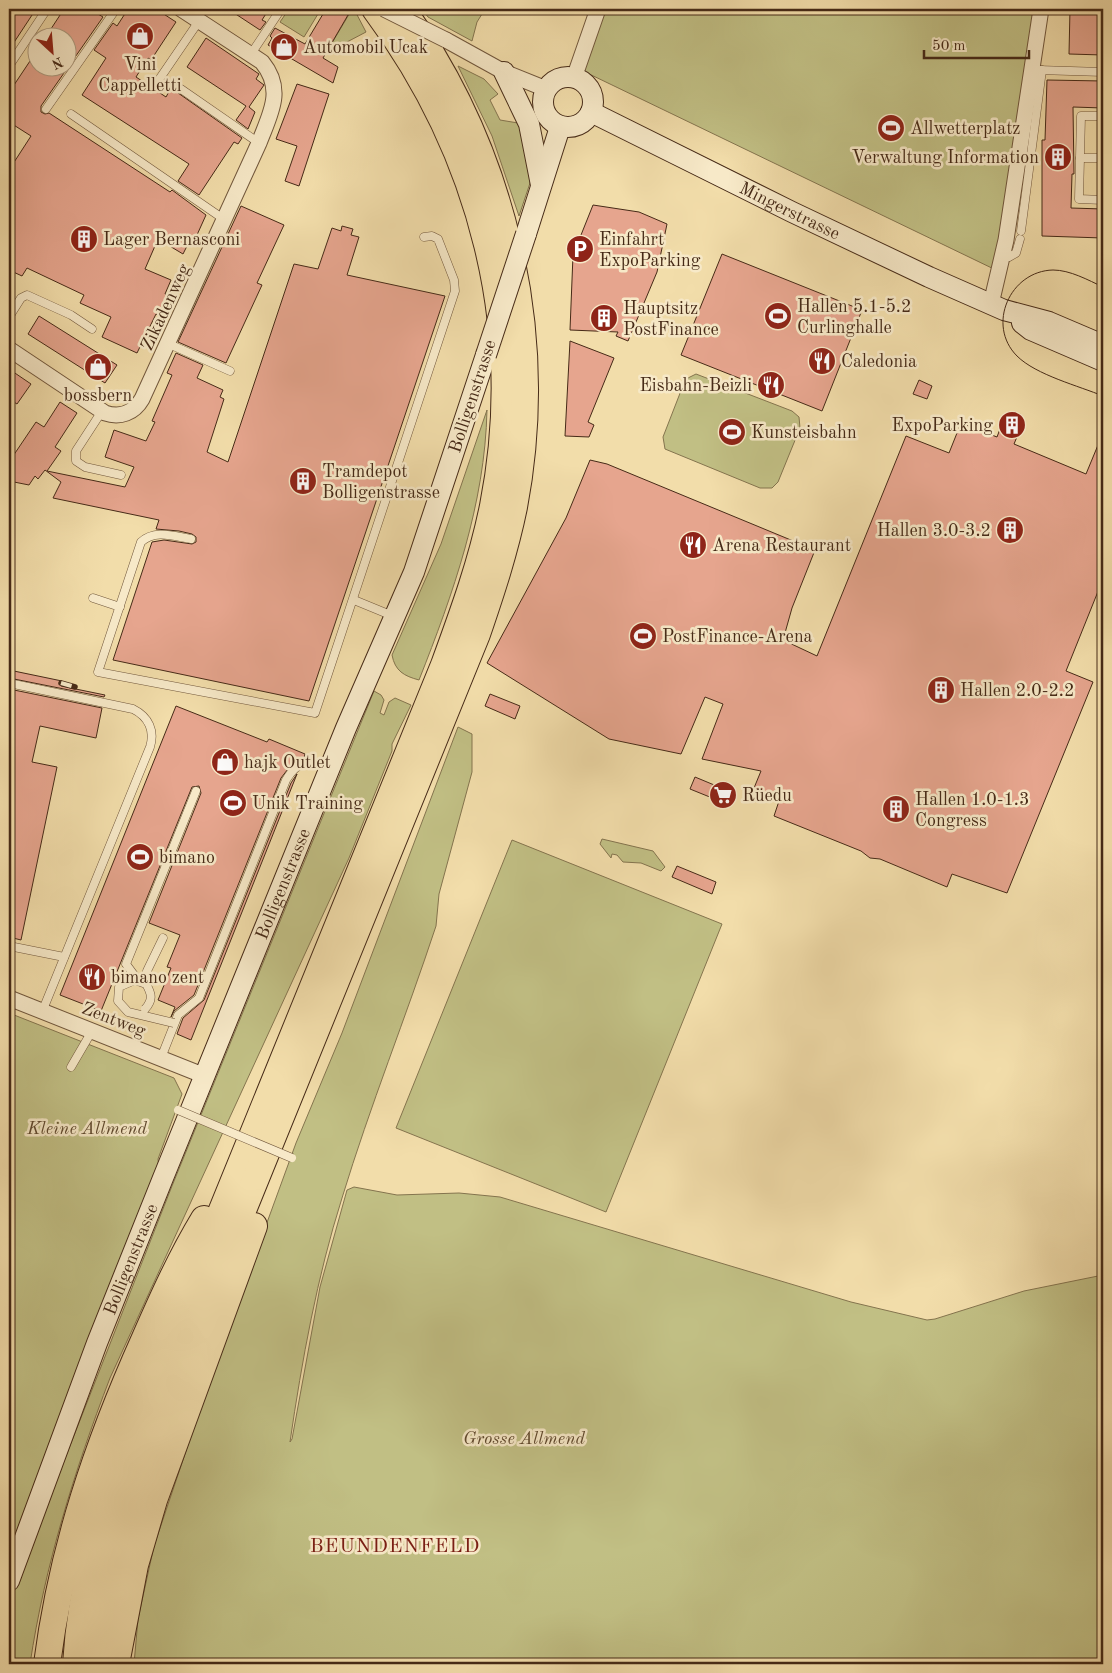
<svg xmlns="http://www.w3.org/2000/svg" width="1112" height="1673" font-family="'Old Standard TT',serif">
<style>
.green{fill:#c1bf84;stroke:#84744e}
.building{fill:#e6a58e;stroke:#462a17}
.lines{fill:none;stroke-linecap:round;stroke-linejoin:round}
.service-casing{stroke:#71573c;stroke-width:9}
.minor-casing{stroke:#71573c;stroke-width:17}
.secondary-casing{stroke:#462a17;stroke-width:22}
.motorway-casing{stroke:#462a17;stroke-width:28}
.service{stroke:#f7e9c8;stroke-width:8}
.minor{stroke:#f7e9c8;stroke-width:15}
.secondary{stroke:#f7e9c8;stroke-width:20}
.motorway{stroke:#f2ddaa;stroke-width:26}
.tram{stroke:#462a17;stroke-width:1}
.rail-casing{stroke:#462a17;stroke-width:5.5}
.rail{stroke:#f7e9c8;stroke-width:4;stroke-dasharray:11;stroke-linecap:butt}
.service-bridge-casing{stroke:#71573c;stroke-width:9;stroke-linecap:butt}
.minor-bridge-casing{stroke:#71573c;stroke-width:17;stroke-linecap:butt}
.secondary-bridge-casing{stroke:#462a17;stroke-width:22;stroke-linecap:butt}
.service-bridge{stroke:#f7e9c8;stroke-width:8}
.minor-bridge{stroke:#f7e9c8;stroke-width:15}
.secondary-bridge{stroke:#f7e9c8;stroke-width:20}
.labels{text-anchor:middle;stroke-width:5;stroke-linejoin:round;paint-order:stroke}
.poi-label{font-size:18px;fill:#462a17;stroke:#f7e9c8;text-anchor:start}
.street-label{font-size:18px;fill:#462a17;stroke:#f7e9c8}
.park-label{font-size:18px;font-style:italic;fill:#5f482d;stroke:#f7e9c8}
.quarter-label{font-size:20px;letter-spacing:1px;fill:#7a1f14;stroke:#f7e9c8}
</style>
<rect width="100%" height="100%" fill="#f2ddaa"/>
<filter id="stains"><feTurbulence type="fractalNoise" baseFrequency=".004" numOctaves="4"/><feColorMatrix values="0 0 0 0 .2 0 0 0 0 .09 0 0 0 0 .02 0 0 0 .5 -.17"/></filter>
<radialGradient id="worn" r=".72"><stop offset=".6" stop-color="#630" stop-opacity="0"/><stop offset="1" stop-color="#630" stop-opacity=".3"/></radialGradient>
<g class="green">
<polygon points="289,9 321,9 304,37 280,22"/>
<polygon points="348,9 354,9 366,32 326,53 351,11"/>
<polygon points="422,9 474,9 482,14 477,22 472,41 428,17"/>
<polygon points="605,9 1039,9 998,271 583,71"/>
<polygon points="458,66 484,79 498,94 490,100 500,120 518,123 524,141 531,180 519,216 492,136"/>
<polygon points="696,374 792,411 799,417 800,428 778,482 772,488 760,488 665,449 663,437 684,383 688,378"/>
<path d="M 487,410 C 485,504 453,594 419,680 C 404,676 395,671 392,655 L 441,544 Z"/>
<path d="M 374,691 L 381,695 L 384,700 L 380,713 L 384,715 L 389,702 L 395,698 L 411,705 L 392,744 L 392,751 L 349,858 L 110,1378 C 74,1472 45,1565 30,1664 L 9,1664 L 9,1601 L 172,1186 Z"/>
<path d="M 458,727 L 472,734 L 472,772 L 439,894 L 436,926 C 406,1017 370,1106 342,1198 C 317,1277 302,1360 290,1442 L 292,1439 L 320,1287 L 347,1190 L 354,1187 L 397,1195 L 459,1193 L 500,1197 L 851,1302 L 927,1320 L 935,1319 L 1024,1291 L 1103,1275 L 1103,1664 L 134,1664 L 138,1619 L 154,1546 L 214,1368 L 296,1143 L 342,1033 Z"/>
<polygon points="602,839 653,851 665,867 661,871 641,863 623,862 617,855 612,854 611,858 600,844"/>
<polygon points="512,840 722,924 606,1212 396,1128"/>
<polygon points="9,1013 174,1078 182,1094 158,1159 159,1169 9,1557"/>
</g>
<g class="building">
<polygon points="14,9 36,9 9,50 9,16"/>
<polygon points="64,9 101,9 98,14 103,17 41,106 41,112 45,114 49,113 170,192 172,190 206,215 192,246 188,244 183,254 158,239 145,269 171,280 165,294 173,298 164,318 156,314 137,353 102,337 111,317 80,303 84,295 27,268 22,276 9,270 9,170 31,136 9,122 9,82 14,85 38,49 38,68 68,68 68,38 45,38"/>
<polygon points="128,9 156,9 176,22 151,60 148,58 136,77 166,97 171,88 242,138 238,144 234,142 199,195 178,181 189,164 82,95 106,58 94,50 113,23 117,26"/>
<polygon points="228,9 269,9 262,20 266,22 260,30"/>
<polygon points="326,9 338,9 348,15 323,58 338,67 333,83 268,45 272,38 270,36 275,28 305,44"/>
<polygon points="1070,9 1103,9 1103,55 1069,54"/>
<polygon points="206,38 259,74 256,79 264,85 249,107 255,112 248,129 236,120 246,106 187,67"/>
<polygon points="1047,80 1103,81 1103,108 1073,107 1074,174 1072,174 1071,208 1103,209 1103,238 1042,236 1042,140 1045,140"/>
<polygon points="297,84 329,94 299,186 285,181 297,146 276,139"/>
<polygon points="593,205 639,212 667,224 657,272 628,341 616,336 618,332 570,330 573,255"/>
<polygon points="241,206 284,225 257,283 262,285 226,363 178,342"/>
<polygon points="342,226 353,229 351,235 359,237 347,275 445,296 309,701 113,660 152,542 164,540 192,544 196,542 196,537 192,534 179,531 156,529 159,520 53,498 61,482 45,470 38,479 35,476 29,485 9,481 9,462 36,422 44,427 60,402 77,413 55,447 61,451 47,471 125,487 134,467 105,457 114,430 146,441 155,422 152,421 172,375 167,373 176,353 203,365 197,378 223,390 220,397 224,399 207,452 228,462 294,264 318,269 332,228 341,231"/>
<polygon points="722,254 862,310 822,411 681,355"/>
<polygon points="39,316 117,365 105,383 28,334"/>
<polygon points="570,341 614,358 588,422 594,425 589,437 565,436"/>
<polygon points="9,369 31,384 17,404 9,399"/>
<polygon points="919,380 932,386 927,399 913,394"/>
<polygon points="1006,413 1024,420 1014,444 1086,474 1103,433 1103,579 1066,671 1093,682 1007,893 952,874 947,887 880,859 870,858 861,851 774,816 780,798 754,788 761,771 702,759 723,704 705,697 681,754 609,739 487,663 566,518 590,460 607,464 815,550 792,608 783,640 817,656 906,436 949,453 961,423 997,437"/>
<polygon points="9,670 62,681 61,686 105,695 104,697 9,678"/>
<polygon points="9,689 102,708 96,738 40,726 32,762 57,767 21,940 9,937"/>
<polygon points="490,694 520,706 515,719 485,706"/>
<polygon points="176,706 267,742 269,739 305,754 304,758 291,765 281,778 194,995 174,1011 171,1017 175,1007 158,1000 171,968 167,967 180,935 149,923 201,793 199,786 192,787 101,1011 60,995"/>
<polygon points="297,774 191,1040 177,1034 183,1018 204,1000 291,783"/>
<polygon points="695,777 731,792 727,804 690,789"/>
<polygon points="677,866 716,882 712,894 672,877"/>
</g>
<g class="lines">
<g class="service-casing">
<g id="service">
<polyline points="251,54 281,9"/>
<polyline points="9,66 47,9"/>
<polyline points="1038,70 1103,72"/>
<polyline points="156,84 199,21"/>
<polyline points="181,89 259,143"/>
<polyline points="46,109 116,9"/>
<polyline points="71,114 225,220"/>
<polyline points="1103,116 1081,116 1079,199 1103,200"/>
<polyline points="1080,158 1103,158"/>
<polyline points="1021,231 1042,70"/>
<polyline points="1002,257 1009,257 1016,253 1020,239"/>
<polyline points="9,317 21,298 27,295 71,315 92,329"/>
<polyline points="169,344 230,371"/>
<polyline points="102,411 76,451 76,461 85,467 121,475"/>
<path d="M 191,539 C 173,536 155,529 141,542 L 98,672 L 315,713 L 455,291 L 454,280 L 438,239 L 432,236 L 424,237"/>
<polyline points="93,598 120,607"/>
<polyline points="354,600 393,616"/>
<path d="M 9,683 L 133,709 C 149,717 155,731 150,747 L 42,1012"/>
<polyline points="9,946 64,957"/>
<polyline points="147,971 163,938"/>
<polyline points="137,979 126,964 196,791"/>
<path d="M 161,1058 L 178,1015 L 199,998 L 286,780 C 298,760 308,760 328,768"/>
<polyline points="71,1067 92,1031"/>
</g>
</g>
<g class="minor-casing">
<g id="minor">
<polyline points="446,40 504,72 546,89"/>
<polyline points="574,78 598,9"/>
<polyline points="991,304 1006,240 1041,9"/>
<path d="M 9,349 L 105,413 C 120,418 134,413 142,399 L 259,143 C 270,114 285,90 262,62 L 181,9"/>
<polyline points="9,998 205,1076"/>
</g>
</g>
<g class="secondary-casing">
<g id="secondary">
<polyline points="504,72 529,124 541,185"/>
<circle cx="568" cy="102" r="25"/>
<path id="s1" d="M 591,112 L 792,212 L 929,277 L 1004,310 L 1049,322 L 1103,345"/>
<polyline points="526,234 560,127"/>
<polyline points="1022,323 1031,330 1103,361"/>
<path id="s2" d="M 9,1581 L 97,1343 L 163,1178 L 346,728 L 414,572 L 486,355"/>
</g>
</g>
<g class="motorway-casing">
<g id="motorway">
<path d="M 47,1664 C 62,1548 97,1445 145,1338 C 163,1297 181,1257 204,1219"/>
<path d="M 76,1664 C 81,1582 103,1507 132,1431 L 444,665 C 463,613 482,561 493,506 C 528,329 482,153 375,9"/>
<path d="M 96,1664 C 101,1585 123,1513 150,1439 L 477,634 C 491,593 505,551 514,507 C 547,333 504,152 402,9"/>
<polyline points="116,1664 135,1565 154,1500 254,1226"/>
</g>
</g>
<use href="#service" class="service"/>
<use href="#minor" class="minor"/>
<use href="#secondary" class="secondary"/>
<use href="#motorway" class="motorway"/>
<path class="tram" d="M 1103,287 C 1088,280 1070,270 1053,270 C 1010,271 986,325 1017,356 C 1036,375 1079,386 1103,396"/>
<g class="rail-casing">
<polyline id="rail" points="61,683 75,687"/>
</g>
<use href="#rail" class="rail"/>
<g class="service-bridge-casing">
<g id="service-bridge">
<path d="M 145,1009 C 153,1000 152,994 146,984 L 135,980 L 119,987 L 118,1001 L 128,1012 L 174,1023"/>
<polyline points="178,1110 292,1158"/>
</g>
</g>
<g class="minor-bridge-casing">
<polyline id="minor-bridge" points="384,9 446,40"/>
</g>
<g class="secondary-bridge-casing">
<polyline id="secondary-bridge" points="486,355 526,234"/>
</g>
<use href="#service-bridge" class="service-bridge"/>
<use href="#minor-bridge" class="minor-bridge"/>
<use href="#secondary-bridge" class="secondary-bridge"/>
</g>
<defs>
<g id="shop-disc" transform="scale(1.4375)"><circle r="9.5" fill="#8f2418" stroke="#f7e9c8"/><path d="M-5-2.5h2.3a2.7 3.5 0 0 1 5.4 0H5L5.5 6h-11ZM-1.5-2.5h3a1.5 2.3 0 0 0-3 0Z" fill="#fff"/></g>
<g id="stadium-disc" transform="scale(1.4375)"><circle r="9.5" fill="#8f2418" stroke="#f7e9c8"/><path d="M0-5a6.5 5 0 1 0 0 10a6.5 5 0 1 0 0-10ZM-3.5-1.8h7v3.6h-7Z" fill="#fff"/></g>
<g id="building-disc" transform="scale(1.4375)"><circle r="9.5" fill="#8f2418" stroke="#f7e9c8"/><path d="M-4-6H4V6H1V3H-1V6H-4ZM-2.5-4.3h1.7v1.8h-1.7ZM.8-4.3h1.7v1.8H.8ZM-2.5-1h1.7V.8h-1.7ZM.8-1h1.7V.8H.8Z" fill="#fff"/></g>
<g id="parking-disc" transform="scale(1.4375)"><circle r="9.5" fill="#8f2418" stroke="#f7e9c8"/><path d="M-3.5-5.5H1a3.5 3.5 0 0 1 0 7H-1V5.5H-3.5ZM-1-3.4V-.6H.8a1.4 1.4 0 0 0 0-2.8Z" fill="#fff"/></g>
<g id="restaurant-disc" transform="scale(1.4375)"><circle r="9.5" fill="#8f2418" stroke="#f7e9c8"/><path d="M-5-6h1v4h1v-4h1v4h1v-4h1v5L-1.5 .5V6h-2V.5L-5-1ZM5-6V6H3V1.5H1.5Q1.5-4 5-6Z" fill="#fff"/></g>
<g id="supermarket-disc" transform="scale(1.4375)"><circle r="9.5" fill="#8f2418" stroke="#f7e9c8"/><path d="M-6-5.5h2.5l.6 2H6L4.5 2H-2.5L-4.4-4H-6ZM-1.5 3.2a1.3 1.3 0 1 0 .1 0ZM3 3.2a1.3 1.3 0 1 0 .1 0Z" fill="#fff"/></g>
</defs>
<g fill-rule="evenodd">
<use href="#shop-disc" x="140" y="36"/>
<use href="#shop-disc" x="284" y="47"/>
<use href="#stadium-disc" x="891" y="128"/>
<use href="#building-disc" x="1058" y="157"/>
<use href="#building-disc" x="84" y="239"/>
<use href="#parking-disc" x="580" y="249"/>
<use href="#stadium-disc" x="778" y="316"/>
<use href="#building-disc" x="604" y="318"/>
<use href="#restaurant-disc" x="822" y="361"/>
<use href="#shop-disc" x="98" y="367"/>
<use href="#restaurant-disc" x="771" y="385"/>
<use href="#building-disc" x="1012" y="425"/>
<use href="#stadium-disc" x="732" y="432"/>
<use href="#building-disc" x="303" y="481"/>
<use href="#building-disc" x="1010" y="530"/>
<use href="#restaurant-disc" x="693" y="545"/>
<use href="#stadium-disc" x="643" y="636"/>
<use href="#building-disc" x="941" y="690"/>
<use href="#shop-disc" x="225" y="762"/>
<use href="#supermarket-disc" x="723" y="795"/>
<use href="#stadium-disc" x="233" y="803"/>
<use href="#building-disc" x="896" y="809"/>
<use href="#stadium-disc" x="140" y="857"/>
<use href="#restaurant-disc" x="92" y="977"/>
</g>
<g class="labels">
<g class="poi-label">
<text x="303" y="53">Automobil Ucak</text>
<text x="140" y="70" text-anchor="middle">Vini<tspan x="140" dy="21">Cappelletti</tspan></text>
<text x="910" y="134">Allwetterplatz</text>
<text x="1039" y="163" text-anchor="end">Verwaltung Information</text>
<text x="103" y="245">Lager Bernasconi</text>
<text x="599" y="245">Einfahrt<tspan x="599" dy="21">ExpoParking</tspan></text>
<text x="797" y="312">Hallen 5.1-5.2<tspan x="797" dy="21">Curlinghalle</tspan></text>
<text x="623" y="314">Hauptsitz<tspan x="623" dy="21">PostFinance</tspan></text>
<text x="841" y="367">Caledonia</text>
<text x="752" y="391" text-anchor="end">Eisbahn-Beizli</text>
<text x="98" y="401" text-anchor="middle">bossbern</text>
<text x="993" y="431" text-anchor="end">ExpoParking</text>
<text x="751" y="438">Kunsteisbahn</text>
<text x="322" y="477">Tramdepot<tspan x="322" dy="21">Bolligenstrasse</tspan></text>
<text x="991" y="536" text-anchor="end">Hallen 3.0-3.2</text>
<text x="712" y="551">Arena Restaurant</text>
<text x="662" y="642">PostFinance-Arena</text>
<text x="960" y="696">Hallen 2.0-2.2</text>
<text x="244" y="768">hajk Outlet</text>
<text x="742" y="801">Rüedu</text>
<text x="915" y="805">Hallen 1.0-1.3<tspan x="915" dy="21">Congress</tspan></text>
<text x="252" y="809">Unik Training</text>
<text x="159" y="863">bimano</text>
<text x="111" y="983">bimano zent</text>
</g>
<g class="street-label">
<text dy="6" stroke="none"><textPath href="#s1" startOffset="222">Mingerstrasse</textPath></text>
<text transform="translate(165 307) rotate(-65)" y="6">Zikadenweg</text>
<text transform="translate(472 396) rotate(-72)" y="6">Bolligenstrasse</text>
<text dy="6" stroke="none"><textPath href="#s2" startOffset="749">Bolligenstrasse</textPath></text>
<text transform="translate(114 1019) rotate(21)" y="6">Zentweg</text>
<text dy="6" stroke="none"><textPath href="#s2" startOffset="344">Bolligenstrasse</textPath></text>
</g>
<g class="park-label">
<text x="87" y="1134">Kleine Allmend</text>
<text x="524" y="1444">Grosse Allmend</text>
</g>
<g class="quarter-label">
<text x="395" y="1552">BEUNDENFELD</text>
</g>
</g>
<rect width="1112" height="1673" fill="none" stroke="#f2ddaa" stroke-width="30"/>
<rect x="10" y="10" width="1092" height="1653" fill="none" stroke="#462a17" stroke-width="2.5"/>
<rect x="15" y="15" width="1082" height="1643" fill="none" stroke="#462a17"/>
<g transform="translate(52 52) rotate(154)"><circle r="24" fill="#f7e9c8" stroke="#b09d81"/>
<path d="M0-4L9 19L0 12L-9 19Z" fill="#8f2418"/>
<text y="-8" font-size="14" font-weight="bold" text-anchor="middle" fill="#462a17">N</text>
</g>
<path d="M924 50v8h105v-8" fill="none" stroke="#462a17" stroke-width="2.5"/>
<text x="932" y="50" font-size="15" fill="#462a17" stroke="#f7e9c8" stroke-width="4" paint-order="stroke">50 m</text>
<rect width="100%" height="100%" filter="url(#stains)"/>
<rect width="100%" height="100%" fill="url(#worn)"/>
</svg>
